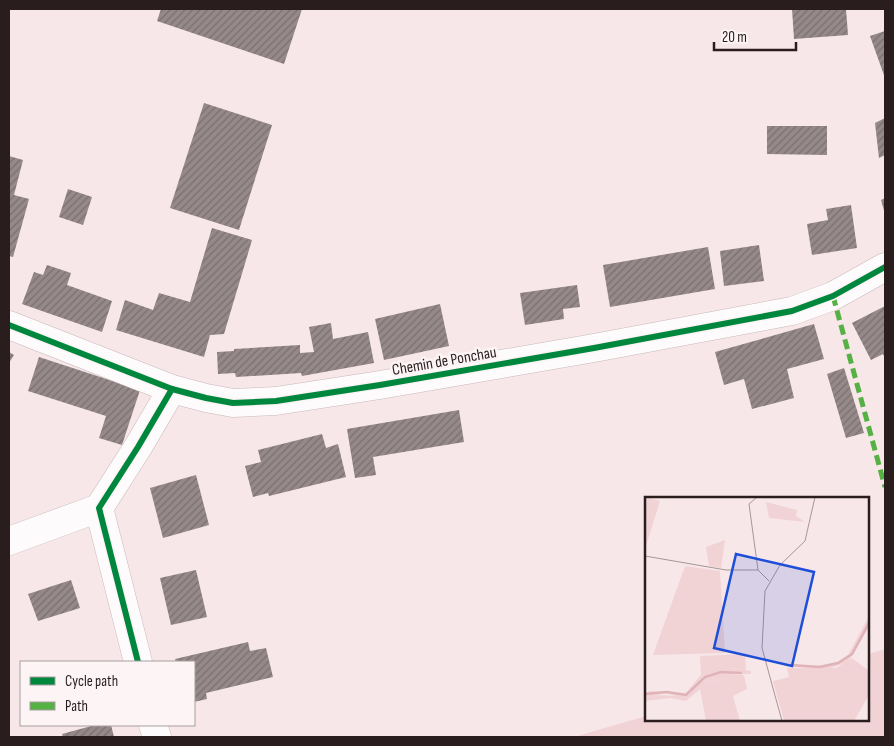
<svg xmlns="http://www.w3.org/2000/svg" width="894" height="746" font-family="'Sofia Sans Condensed',sans-serif">
<style>
.green{fill:#f1d3d6}
.building{fill:url(#building-hatch)}
.lines{fill:none;stroke-linecap:round;stroke-linejoin:round}
.street-casing{stroke:#c7b9ba;stroke-width:29}
.secondary-casing{stroke:#c7b9ba;stroke-width:29}
.street{stroke:#fefbfc;stroke-width:28}
.secondary{stroke:#fefbfc;stroke-width:28}
.quiet{stroke:#56b145;stroke-width:5;stroke-dasharray:10 5;stroke-linecap:butt}
.cycleway-casing{stroke:#fcf4f5;stroke-width:9}
.cycleway{stroke:#00873e;stroke-width:6}
.labels{text-anchor:middle;stroke-width:5;stroke-linejoin:round;paint-order:stroke}
.street-label{font-size:16px;fill:#291d1e;stroke:#fcf4f5}
.inset-river{fill:none;stroke:#dfb3b8;stroke-width:2.5}
.inset-road{fill:none;stroke:#a59698;stroke-width:1}
.view{fill:#1d4ed8;fill-opacity:0.15;stroke:#1d4ed8;stroke-width:2.5}
.inset-edge{fill:none;stroke:#291d1e;stroke-width:2.5}
</style>
<defs>
<pattern id="building-hatch" width="6" height="6" patternUnits="userSpaceOnUse" patternTransform="scale(1.25)"><rect width="6" height="6" fill="#96898a"/><path d="M-1 1l2-2M0 6l6-6M5 7l2-2" fill="none" stroke="#7a6f70"/></pattern>
</defs>
<rect width="100%" height="100%" fill="#f8e7e9"/>
<polygon class="green" points="885,649 885,737 574,737 646,716 646,720 868,720 868,654"/>
<g class="building">
<polygon points="161,9 302,9 284,64 157,21"/>
<polygon points="792,9 846,9 848,35 794,39"/>
<polygon points="885,31 885,78 870,36"/>
<polygon points="204,103 272,125 239,230 170,208"/>
<polygon points="885,118 885,155 879,158 875,123"/>
<polygon points="767,126 827,126 827,155 767,154"/>
<polygon points="9,156 23,160 14,195 29,199 13,257 9,256"/>
<polygon points="68,189 92,197 83,225 59,217"/>
<polygon points="885,198 885,214 881,200"/>
<polygon points="851,205 857,248 812,255 807,224 828,220 826,209"/>
<polygon points="212,228 252,240 224,334 210,335 204,357 116,330 125,300 153,310 159,293 190,302"/>
<polygon points="759,245 764,281 724,286 720,251"/>
<polygon points="708,247 715,289 610,307 603,265"/>
<polygon points="47,265 71,273 67,285 112,301 102,332 22,304 34,272 43,275"/>
<polygon points="577,285 580,307 563,309 564,319 525,325 520,293"/>
<polygon points="440,304 449,346 384,360 375,319"/>
<polygon points="885,306 885,358 883,354 871,360 852,323"/>
<polygon points="331,323 333,339 368,332 374,363 302,376 301,373 236,377 235,373 218,374 217,352 234,351 234,349 300,345 300,353 314,352 309,327"/>
<polygon points="814,324 824,359 787,369 794,398 752,409 744,379 724,385 715,352"/>
<polygon points="9,352 14,355 9,363"/>
<polygon points="39,357 140,390 122,445 99,438 106,416 28,391"/>
<polygon points="844,368 864,433 846,438 827,374"/>
<polygon points="459,410 464,442 373,457 376,475 355,478 347,429"/>
<polygon points="322,434 326,448 338,444 346,477 269,496 268,493 253,497 245,466 261,462 258,450"/>
<polygon points="196,475 209,525 163,538 150,488"/>
<polygon points="196,570 207,617 171,625 160,578"/>
<polygon points="71,580 80,608 38,621 28,594"/>
<polygon points="248,642 250,651 266,648 273,677 206,693 207,699 194,702 194,662 176,662 175,659"/>
<polygon points="95,725 111,725 114,737 63,737 62,734"/>
</g>
<g class="lines">
<g class="street-casing">
<g id="street">
<polyline points="9,541 99,508"/>
<polyline points="138,662 99,508 138,447 172,389"/>
<polyline points="153,725 157,737"/>
</g>
</g>
<g class="secondary-casing">
<polyline id="secondary" points="9,325 172,389 206,398 233,403 276,401 380,385 594,348 792,311 833,296 885,267"/>
</g>
<use href="#street" class="street"/>
<use href="#secondary" class="secondary"/>
<polyline class="quiet" points="833,296 885,487"/>
<g class="cycleway-casing">
<g id="cycleway">
<polyline points="9,325 172,389 206,398 233,403 276,401 380,385 594,348 792,311 833,296 885,267"/>
<polyline points="138,662 99,508 138,447 172,389"/>
</g>
</g>
<use href="#cycleway" class="cycleway"/>
</g>
<g class="labels">
<g class="street-label">
<text transform="translate(444 360) rotate(-10)" y="6">Chemin de Ponchau</text>
</g>
</g>
<g transform="translate(645 497)">
<rect width="224" height="224" fill="#f8e7e9"/>
<path d="M 0,0 L 15,4 L 0,52 ZM 80,43 L 76,71 L 64,69 L 61,50 ZM 40,69 L 75,74 L 80,156 L 8,158 ZM 100,157 L 101,173 L 91,171 L 56,177 L 55,159 ZM 207,161 L 224,174 L 224,198 L 209,224 L 139,224 L 128,184 L 144,180 L 142,171 L 191,171 ZM 83,177 L 99,178 L 102,192 L 88,199 L 95,224 L 61,224 L 55,192 L 41,204 L 25,201 L 0,204 L 0,201 L 12,198 L 37,199 L 58,183 L 71,186 Z" fill="#f1d3d6"/>
<path d="M 121,5 L 152,13 L 151,19 L 160,25 L 124,21 ZM 224,119 L 224,130 L 203,165 L 183,172 L 148,170 L 147,166 L 165,170 L 194,165 L 203,158 ZM 91,171 L 106,174 L 106,177 L 83,177 L 71,186 L 58,183 L 57,189 L 39,201 L 20,196 L 0,201 L 0,196 L 5,194 L 41,196 L 58,175 Z" fill="#f1d3d6"/>
<path class="inset-river" d="M 145,168 L 175,170 L 193,166 L 207,157 L 224,126M 0,197 L 22,195 L 41,198 L 60,180 L 76,175 L 97,176"/>
<path class="inset-road" d="M 112,0 L 104,7 L 113,73M 0,59 L 81,73 L 113,73 L 124,84M 137,224 L 117,151 L 120,94 L 135,68 L 160,44 L 170,0"/>
<path class="view" d="M 91,57 L 169,75 L 147,169 L 69,151 Z"/>
<rect width="224" height="224" class="inset-edge"/>
</g>
<rect width="894" height="746" fill="none" stroke="#291d1e" stroke-width="20"/>
<rect x="20" y="661" width="175" height="65" fill="#fcf4f5" stroke="#a89e9f"/>
<rect x="30" y="677" width="25" height="8" fill="#00873e" stroke="#a89e9f"/>
<text x="65" y="686" font-size="15" fill="#291d1e">Cycle path</text>
<rect x="30" y="702" width="25" height="8" fill="#56b145" stroke="#a89e9f"/>
<text x="65" y="711" font-size="15" fill="#291d1e">Path</text>
<path d="M714 42v8h82v-8" fill="none" stroke="#291d1e" stroke-width="2.5"/>
<text x="722" y="42" font-size="15" fill="#291d1e" stroke="#fcf4f5" stroke-width="4" paint-order="stroke">20 m</text>
</svg>
